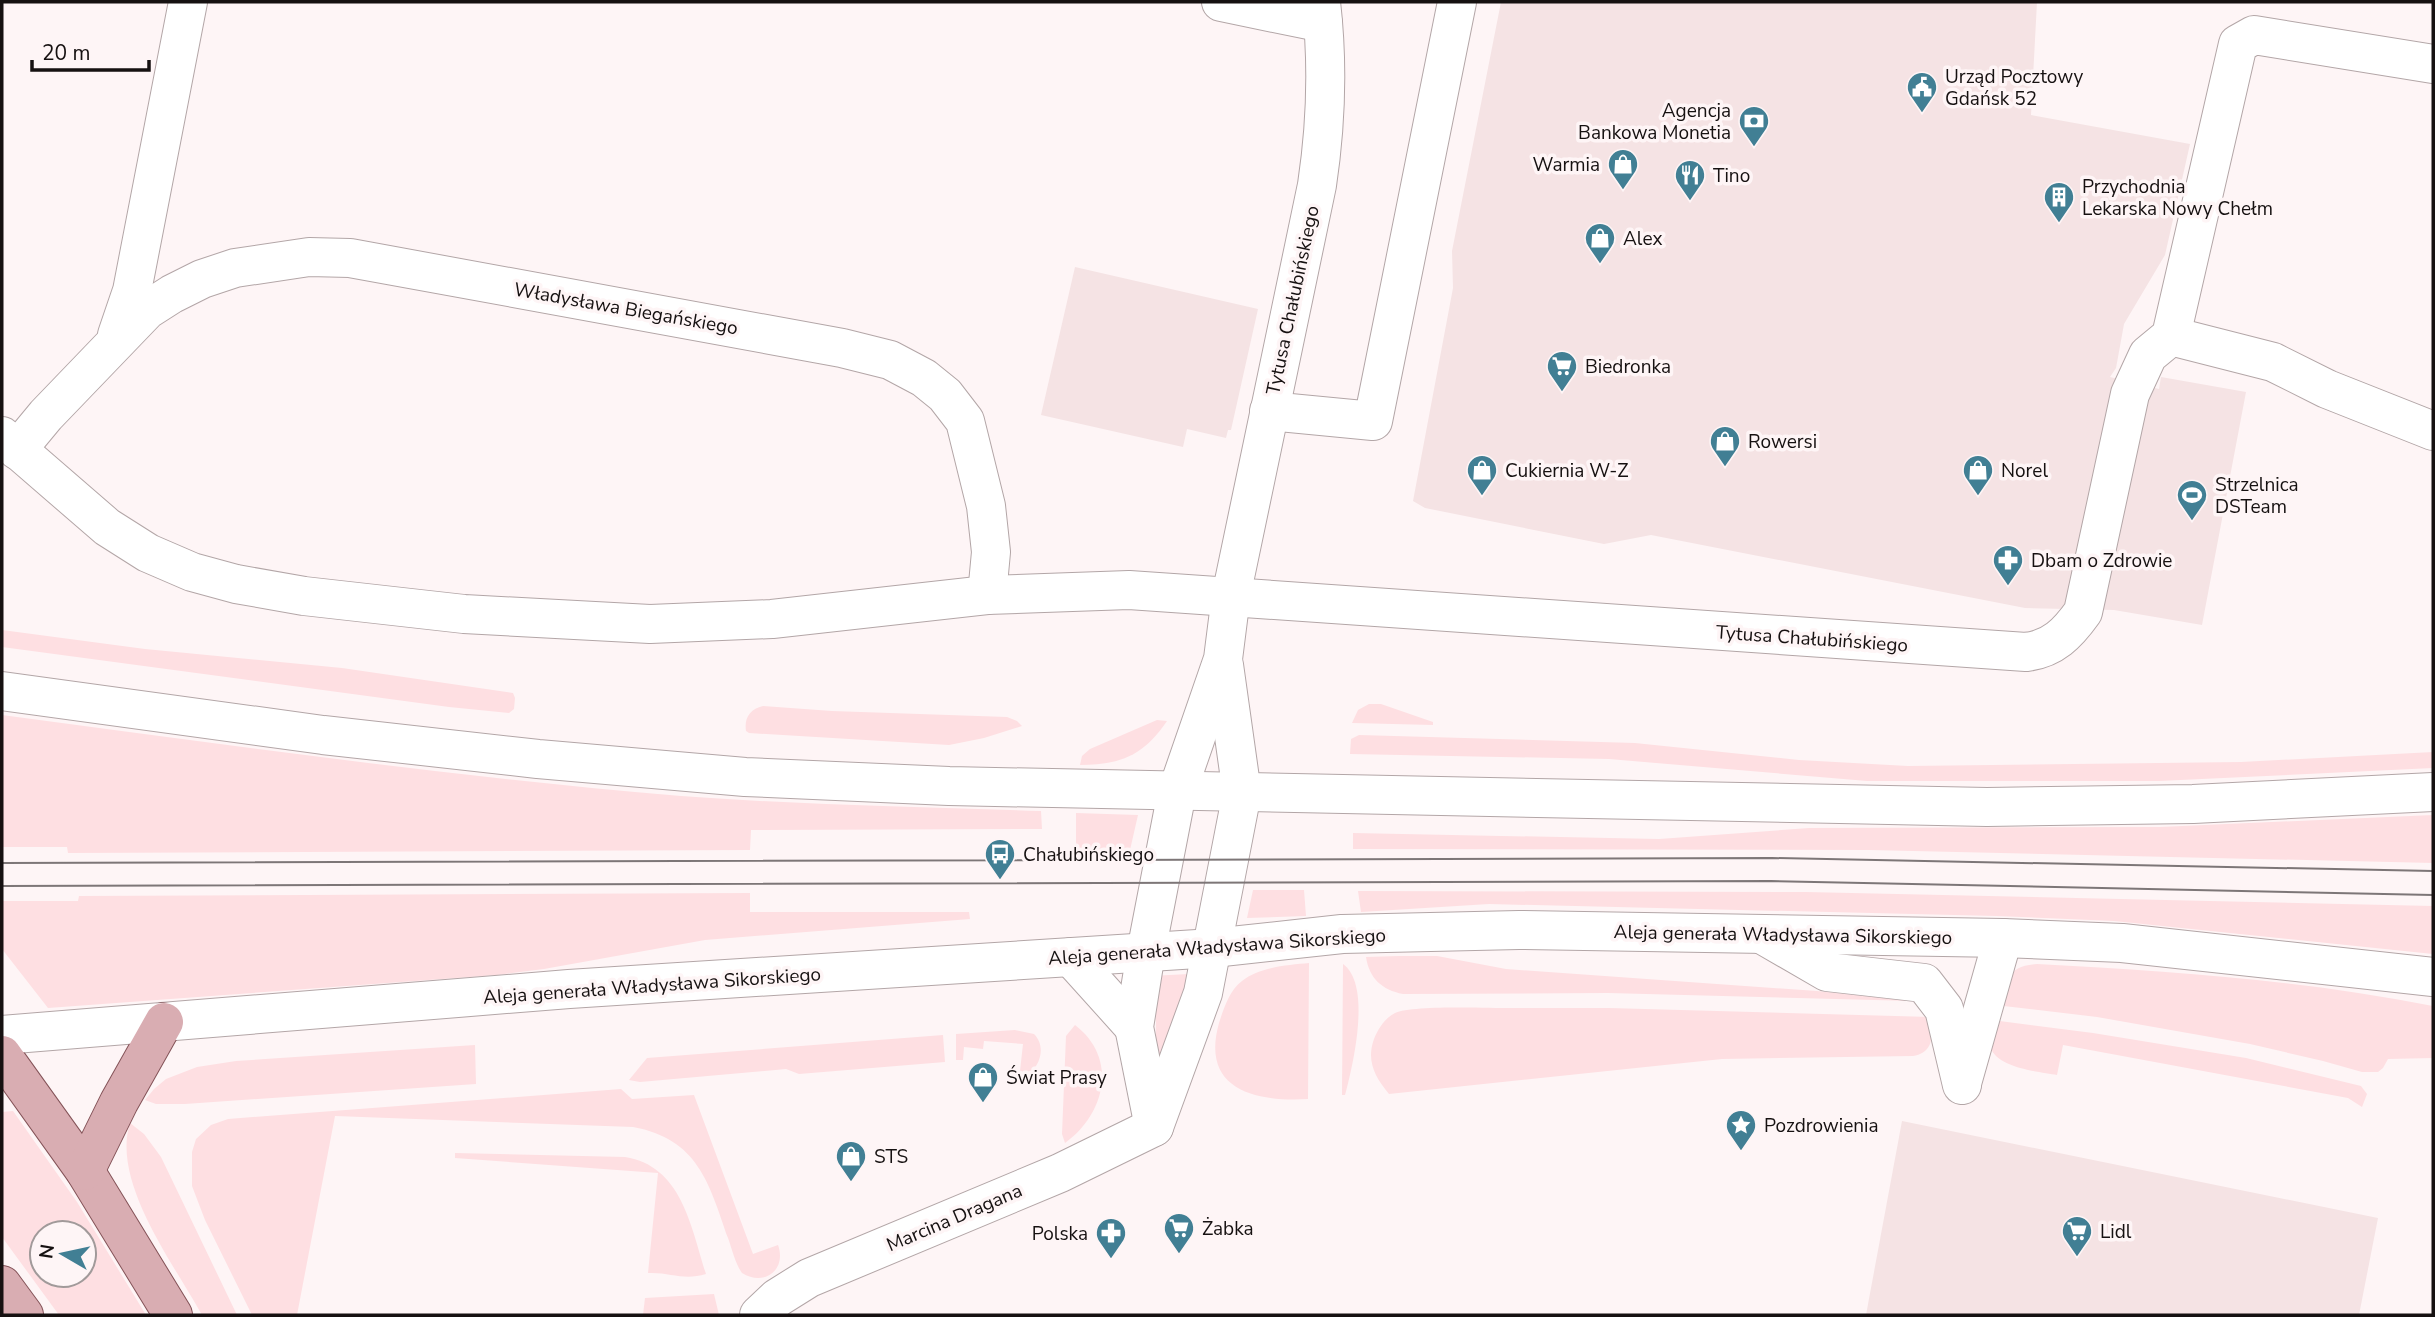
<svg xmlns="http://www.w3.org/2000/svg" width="2435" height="1317" font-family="'Nunito Sans',sans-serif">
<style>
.built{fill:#f5e3e4}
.green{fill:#fedfe2;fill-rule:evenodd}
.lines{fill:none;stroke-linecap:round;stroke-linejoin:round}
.minor-casing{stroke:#b3a6a7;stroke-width:40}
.major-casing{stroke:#845358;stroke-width:40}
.minor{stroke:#fff;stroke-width:38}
.major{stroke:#d9adb2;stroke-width:38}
.tram{stroke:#7d7677;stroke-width:2}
.labels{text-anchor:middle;stroke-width:7;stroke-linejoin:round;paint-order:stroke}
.poi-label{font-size:19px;fill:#161111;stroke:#fef5f6;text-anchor:start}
.street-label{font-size:19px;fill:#161111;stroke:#fef5f6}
</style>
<rect width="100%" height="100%" fill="#fef5f6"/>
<g class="built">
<polygon points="1501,2 2037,2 2031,115 2190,144 2165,255 2124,324 2116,368 2110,377 2159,389 2161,377 2246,392 2202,625 2114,610 2025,608 1651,535 1604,544 1425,508 1413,501 1453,288 1452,251"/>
<polygon points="1075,267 1258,309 1231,430 1228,430 1226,438 1187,429 1183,447 1041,415"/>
<polygon points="1902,1121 2378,1218 2359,1315 1866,1315"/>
</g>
<g class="green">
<polygon points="2,630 145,649 342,668 513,693 515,698 514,709 509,713 449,707 2,647"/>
<polygon points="1369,704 1381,704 1433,722 1433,725 1352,723 1358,710"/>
<path d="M 763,706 L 832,711 L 1007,717 L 1017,721 L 1022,726 L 984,738 L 949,745 L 749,733 L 746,731 C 744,718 750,709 763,706 Z"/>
<path d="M 2,715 C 228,745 453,777 681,796 C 801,805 921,807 1041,811 L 1042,829 L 751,830 L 750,850 L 68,853 L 67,847 L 2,847 Z"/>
<path d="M 1157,720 L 1167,721 C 1144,755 1121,765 1080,765 L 1082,756 L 1090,749 Z"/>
<polygon points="1359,735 1635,743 1799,760 1908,766 2241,762 2433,752 2433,768 2159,781 1867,781 1609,759 1350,754 1351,739"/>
<polygon points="1076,813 1138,815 1130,850 1076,849"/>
<polygon points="2433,815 2433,863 1869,850 1353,849 1353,833 1659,839 1809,828 2160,827"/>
<polygon points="1253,890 1304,890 1306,916 1247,918"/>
<polygon points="1358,891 1806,892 2433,906 2433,954 2114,921 1996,916 1489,904 1361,912"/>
<polygon points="750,893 750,912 969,912 970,919 705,940 544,969 497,975 48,1008 2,949 2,901 78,901 79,896"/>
<path d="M 1399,956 L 1437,956 L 1506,969 L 1817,991 L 1913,1001 L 1608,993 L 1403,994 C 1382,990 1369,978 1366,957 Z"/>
<path d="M 1309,963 L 1308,1099 C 1256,1102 1200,1090 1219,1023 C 1224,1008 1229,991 1242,981 C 1259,967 1288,965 1309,963 Z"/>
<path d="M 1343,964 C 1372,985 1353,1065 1345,1095 L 1342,1095 Z"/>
<path d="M 2037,964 C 2169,971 2303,980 2433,1006 L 2433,1058 L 2388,1059 L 2383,1068 L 2378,1072 L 2362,1072 L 2323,1061 L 2250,1044 L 2097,1017 L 1995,1005 C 2006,981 2007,966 2037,964 Z"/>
<polygon points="1189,974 1160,1075 1155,1068 1156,1022 1150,976"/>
<path d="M 1510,1008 L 1609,1008 L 1931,1017 C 1932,1035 1935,1052 1913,1056 L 1722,1059 L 1389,1094 C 1375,1077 1366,1061 1374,1039 C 1378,1029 1385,1018 1395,1013 C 1411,1005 1487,1008 1510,1008 Z"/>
<path d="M 1992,1020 L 2093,1033 L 2246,1058 L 2361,1086 L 2367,1094 L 2362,1107 L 2348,1098 L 2063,1045 L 2057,1075 C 2040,1072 1997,1068 1991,1048 C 1989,1040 1991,1029 1992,1020 Z"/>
<path d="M 1075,1025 C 1118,1058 1106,1113 1065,1143 L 1062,1134 L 1066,1036 Z"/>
<path d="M 1015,1030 L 1034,1034 C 1049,1049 1037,1074 1019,1080 L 1023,1044 L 984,1041 L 983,1049 L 964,1047 L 963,1060 L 956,1060 L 956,1034 Z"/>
<polygon points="943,1035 945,1062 799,1074 786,1069 640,1082 629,1080 647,1058"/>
<polygon points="475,1045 476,1084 185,1104 156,1104 145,1100 154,1089 166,1079 197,1067 236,1061"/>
<path d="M 621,1089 L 632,1099 L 694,1095 L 753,1254 L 778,1245 C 787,1270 764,1287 742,1273 C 735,1263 732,1249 728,1238 C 709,1183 698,1139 633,1127 L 335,1116 L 297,1315 L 252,1315 L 205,1220 L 192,1186 L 192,1152 L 196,1139 L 211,1125 L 228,1119 Z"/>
<path d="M 13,1111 L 77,1202 L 146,1315 L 59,1315 L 2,1237 L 2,1112 ZM 42,1233 L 84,1233 L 84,1275 L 42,1275 Z"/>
<path d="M 130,1123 L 144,1134 L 161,1157 L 237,1315 L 202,1315 C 174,1264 111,1182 130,1123 Z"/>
<path d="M 455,1153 L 625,1157 C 682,1166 691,1227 706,1274 C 683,1281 671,1272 648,1273 L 658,1173 L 455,1158 Z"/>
<polygon points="714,1294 719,1315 643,1315 645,1298"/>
</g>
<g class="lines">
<g class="minor-casing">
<g id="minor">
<polyline points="1221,2 1323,23"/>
<polyline points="117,335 132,291 188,2"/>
<polyline points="2171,336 2273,362 2327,389 2433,431"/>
<polyline points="1269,411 1373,421 1457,2"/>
<path d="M 2,436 L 107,527 L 148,553 L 192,572 L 236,584 L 304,596 L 464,614 L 650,624 L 772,619 L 987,595 L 1129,590 L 2026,652 C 2053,649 2068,633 2083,612 L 2130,394 L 2148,355 L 2171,336 L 2238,44 L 2254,35 L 2433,64"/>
<polyline points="17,450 46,415 147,310 172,294 202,279 235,268 309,257 350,258 842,348 890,360 924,378 945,395 965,421 986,506 991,552 987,595"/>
<polyline points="2,691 323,735 538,759 745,777 949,786 1987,807 2193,804 2433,792"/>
<polyline points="1763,935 1827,972 1924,983 1944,1009 1962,1085"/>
<polyline points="1071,957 1134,1027"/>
<polyline points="2,1035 569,989 1213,948 1342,934 1519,930 2003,938 2122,943 2433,977"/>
<polyline points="1962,1083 2003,938"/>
<path d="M 1154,1127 L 1134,1027 L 1146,952 L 1177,792 L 1223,659 L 1231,596 L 1317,185 C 1326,125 1328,62 1321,2"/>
<polyline points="759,1315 777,1298 809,1278 1060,1173 1154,1127 1203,993 1242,793 1224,665"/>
</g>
</g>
<g class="major-casing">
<g id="major">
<polyline points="2,1055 85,1171 173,1315"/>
<polyline points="85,1171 119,1102 164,1022"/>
<polyline points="2,1285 24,1315"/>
</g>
</g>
<use href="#minor" class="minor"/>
<use href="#major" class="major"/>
<g class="tram">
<polyline points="2,863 1772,858 2433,871"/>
<polyline points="2,886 1771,881 2433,895"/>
</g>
</g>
<defs>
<g id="civic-pin" transform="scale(1.575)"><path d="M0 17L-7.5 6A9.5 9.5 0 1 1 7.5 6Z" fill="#417f94" stroke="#fef5f6"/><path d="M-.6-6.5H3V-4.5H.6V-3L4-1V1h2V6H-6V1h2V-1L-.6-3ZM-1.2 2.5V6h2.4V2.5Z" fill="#fff"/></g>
<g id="bank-pin" transform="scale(1.575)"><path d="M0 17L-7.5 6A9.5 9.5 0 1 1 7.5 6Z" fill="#417f94" stroke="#fef5f6"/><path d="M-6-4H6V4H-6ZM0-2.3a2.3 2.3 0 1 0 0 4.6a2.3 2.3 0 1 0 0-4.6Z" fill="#fff"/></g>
<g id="shop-pin" transform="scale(1.575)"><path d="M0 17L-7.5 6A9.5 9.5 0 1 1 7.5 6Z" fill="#417f94" stroke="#fef5f6"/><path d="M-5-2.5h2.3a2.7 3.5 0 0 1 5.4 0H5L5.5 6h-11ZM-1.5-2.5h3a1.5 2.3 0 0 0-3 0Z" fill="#fff"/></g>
<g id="restaurant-pin" transform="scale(1.575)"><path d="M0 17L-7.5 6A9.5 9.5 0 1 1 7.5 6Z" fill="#417f94" stroke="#fef5f6"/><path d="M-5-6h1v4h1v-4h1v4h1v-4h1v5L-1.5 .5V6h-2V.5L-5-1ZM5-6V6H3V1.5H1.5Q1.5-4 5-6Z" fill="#fff"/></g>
<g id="building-pin" transform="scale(1.575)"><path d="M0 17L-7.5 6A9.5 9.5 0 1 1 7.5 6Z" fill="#417f94" stroke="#fef5f6"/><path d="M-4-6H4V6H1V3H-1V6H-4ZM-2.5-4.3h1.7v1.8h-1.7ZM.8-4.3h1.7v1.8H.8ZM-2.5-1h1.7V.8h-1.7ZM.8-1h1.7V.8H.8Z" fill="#fff"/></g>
<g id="supermarket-pin" transform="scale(1.575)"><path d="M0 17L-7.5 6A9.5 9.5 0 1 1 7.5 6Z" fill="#417f94" stroke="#fef5f6"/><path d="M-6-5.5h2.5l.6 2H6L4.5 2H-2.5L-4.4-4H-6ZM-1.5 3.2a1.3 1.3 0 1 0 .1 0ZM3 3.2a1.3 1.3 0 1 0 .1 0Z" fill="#fff"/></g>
<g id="stadium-pin" transform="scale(1.575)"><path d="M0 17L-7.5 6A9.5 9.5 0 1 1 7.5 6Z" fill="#417f94" stroke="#fef5f6"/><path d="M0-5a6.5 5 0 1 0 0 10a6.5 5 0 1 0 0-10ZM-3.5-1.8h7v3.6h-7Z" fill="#fff"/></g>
<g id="pharmacy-pin" transform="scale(1.575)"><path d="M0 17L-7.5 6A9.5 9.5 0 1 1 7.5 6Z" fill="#417f94" stroke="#fef5f6"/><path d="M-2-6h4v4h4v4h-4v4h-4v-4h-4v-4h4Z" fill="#fff"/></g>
<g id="bus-pin" transform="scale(1.575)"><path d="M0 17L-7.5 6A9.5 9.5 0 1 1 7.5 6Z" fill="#417f94" stroke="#fef5f6"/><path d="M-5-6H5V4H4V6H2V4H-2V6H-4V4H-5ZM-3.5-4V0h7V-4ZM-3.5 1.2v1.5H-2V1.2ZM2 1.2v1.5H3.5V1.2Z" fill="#fff"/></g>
<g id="sight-pin" transform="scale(1.575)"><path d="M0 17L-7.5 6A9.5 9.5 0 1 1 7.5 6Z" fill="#417f94" stroke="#fef5f6"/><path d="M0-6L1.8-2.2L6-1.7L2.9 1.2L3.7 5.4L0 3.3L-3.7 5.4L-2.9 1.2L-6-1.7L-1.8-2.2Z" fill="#fff"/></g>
</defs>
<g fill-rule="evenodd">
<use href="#civic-pin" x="1922" y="87"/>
<use href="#bank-pin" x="1754" y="121"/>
<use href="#shop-pin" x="1623" y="164"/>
<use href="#restaurant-pin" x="1690" y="175"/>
<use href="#building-pin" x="2059" y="197"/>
<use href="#shop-pin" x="1600" y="238"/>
<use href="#supermarket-pin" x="1562" y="366"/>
<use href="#shop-pin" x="1725" y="441"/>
<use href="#shop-pin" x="1482" y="470"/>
<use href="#shop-pin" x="1978" y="470"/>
<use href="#stadium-pin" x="2192" y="495"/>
<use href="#pharmacy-pin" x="2008" y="560"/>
<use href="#bus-pin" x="1000" y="854"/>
<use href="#shop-pin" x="983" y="1077"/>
<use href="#sight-pin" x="1741" y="1125"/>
<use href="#shop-pin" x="851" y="1156"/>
<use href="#supermarket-pin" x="1179" y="1228"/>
<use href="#supermarket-pin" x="2077" y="1231"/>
<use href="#pharmacy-pin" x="1111" y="1233"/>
</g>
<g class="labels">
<g class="poi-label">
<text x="1945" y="83">Urząd Pocztowy<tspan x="1945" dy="22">Gdańsk 52</tspan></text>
<text x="1731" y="117" text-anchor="end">Agencja<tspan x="1731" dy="22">Bankowa Monetia</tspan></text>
<text x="1600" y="171" text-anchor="end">Warmia</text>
<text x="1713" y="182">Tino</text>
<text x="2082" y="193">Przychodnia<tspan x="2082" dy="22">Lekarska Nowy Chełm</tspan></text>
<text x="1623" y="245">Alex</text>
<text x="1585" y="373">Biedronka</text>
<text x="1748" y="448">Rowersi</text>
<text x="1505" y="477">Cukiernia W-Z</text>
<text x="2001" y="477">Norel</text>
<text x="2215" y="491">Strzelnica<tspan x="2215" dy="22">DSTeam</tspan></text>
<text x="2031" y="567">Dbam o Zdrowie</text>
<text x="1023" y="861">Chałubińskiego</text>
<text x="1006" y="1084">Świat Prasy</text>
<text x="1764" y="1132">Pozdrowienia</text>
<text x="874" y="1163">STS</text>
<text x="1202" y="1235">Żabka</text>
<text x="2100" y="1238">Lidl</text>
<text x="1088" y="1240" text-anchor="end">Polska</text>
</g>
<g class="street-label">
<text transform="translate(1292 300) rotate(-78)" y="7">Tytusa Chałubińskiego</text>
<text transform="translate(626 308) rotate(10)" y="7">Władysława Biegańskiego</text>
<text transform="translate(1812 638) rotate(4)" y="7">Tytusa Chałubińskiego</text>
<text transform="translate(1783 934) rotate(1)" y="7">Aleja generała Władysława Sikorskiego</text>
<text transform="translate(1217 946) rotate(-4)" y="7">Aleja generała Władysława Sikorskiego</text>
<text transform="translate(652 985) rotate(-4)" y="7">Aleja generała Władysława Sikorskiego</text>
<text transform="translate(954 1217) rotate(-23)" y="7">Marcina Dragana</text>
</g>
</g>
<rect width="2435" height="1317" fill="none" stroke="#161111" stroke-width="7"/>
<g transform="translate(63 1254) rotate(279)"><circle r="33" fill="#fef5f6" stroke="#a19a9a" stroke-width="2"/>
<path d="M0-5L12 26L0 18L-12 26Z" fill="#417f94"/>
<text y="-10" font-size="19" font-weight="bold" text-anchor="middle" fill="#161111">N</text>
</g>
<path d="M32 60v10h117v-10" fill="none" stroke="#161111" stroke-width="3.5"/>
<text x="42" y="60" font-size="21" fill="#161111" stroke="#fef5f6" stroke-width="5" paint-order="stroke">20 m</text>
</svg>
